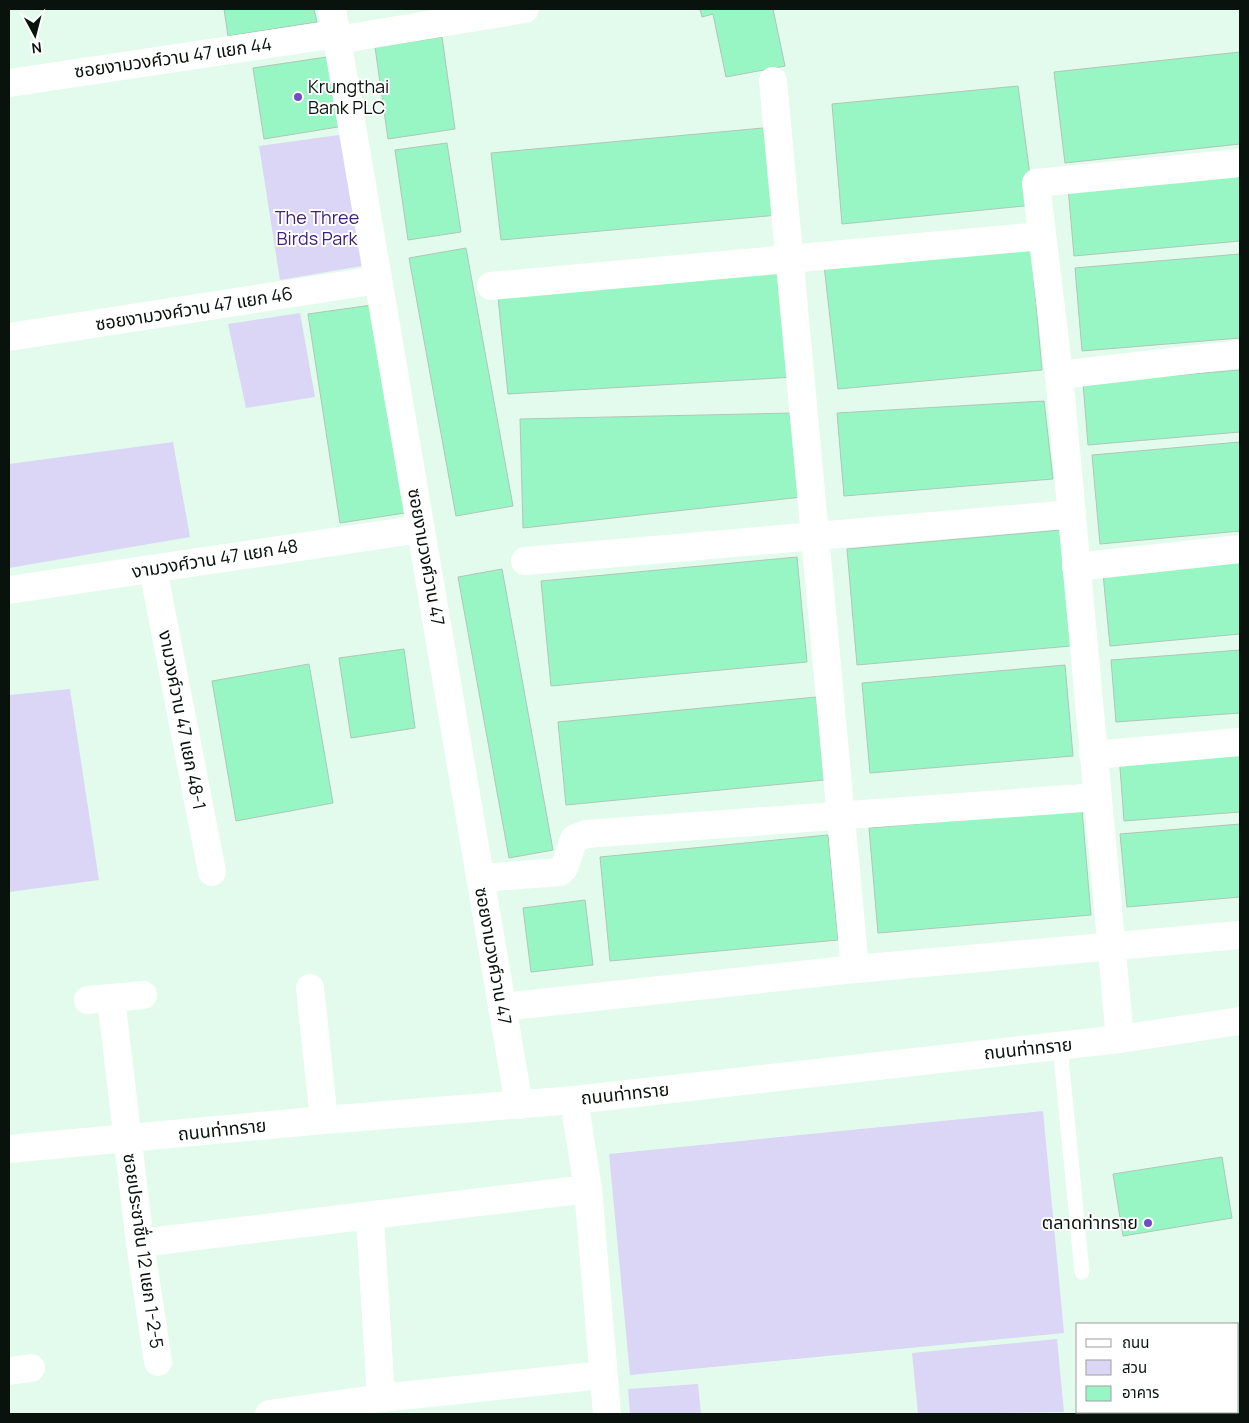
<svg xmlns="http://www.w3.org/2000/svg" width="1249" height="1423" font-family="Manrope,'Noto Sans Thai',sans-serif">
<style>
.green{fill:#dbd6f6}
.building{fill:#98f6c4;stroke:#aec7b8}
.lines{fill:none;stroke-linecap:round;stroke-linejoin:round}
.lane{stroke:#fff;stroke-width:15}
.street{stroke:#fff;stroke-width:28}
.poi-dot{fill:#714cc5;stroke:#fff;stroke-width:2}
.labels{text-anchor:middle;stroke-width:4;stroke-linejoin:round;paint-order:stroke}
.street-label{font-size:18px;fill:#09120d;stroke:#fff}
.poi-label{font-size:18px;fill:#09120d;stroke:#fff;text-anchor:start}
.park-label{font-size:18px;fill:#40207b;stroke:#fff}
</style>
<rect width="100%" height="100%" fill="#e2fbec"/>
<g class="green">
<polygon points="346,134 368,265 280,280 259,146"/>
<polygon points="300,313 315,397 246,408 228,324"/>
<polygon points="173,442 190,537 9,568 9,464"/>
<polygon points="70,689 99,880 9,892 9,695"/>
<polygon points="1043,1111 1064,1333 630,1375 609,1154"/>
<polygon points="1057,1339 1064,1412 918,1414 912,1353"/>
<polygon points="698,1384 701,1414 630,1414 628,1389"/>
</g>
<g class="building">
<polygon points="224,9 314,9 317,22 228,36"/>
<polygon points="700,9 773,9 785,66 726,77 713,14 702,17"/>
<polygon points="442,37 455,129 388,139 375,47"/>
<polygon points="1240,52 1240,144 1065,163 1054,72"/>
<polygon points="333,56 344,126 264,139 253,68"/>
<polygon points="1018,86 1034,205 842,224 832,104"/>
<polygon points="774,127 778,215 501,240 491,153"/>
<polygon points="447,143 461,232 408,240 395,150"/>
<polygon points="1240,172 1240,241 1074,256 1068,187"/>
<polygon points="466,248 513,506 456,516 409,258"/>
<polygon points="1031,250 1042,370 838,389 824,265"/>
<polygon points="1240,254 1240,338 1082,351 1075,268"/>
<polygon points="785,273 794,377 508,394 497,288"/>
<polygon points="379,304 411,512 340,523 308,314"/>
<polygon points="1240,370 1240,432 1088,445 1083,383"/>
<polygon points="1044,401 1053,479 844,496 837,413"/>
<polygon points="793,413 802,497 523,528 520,419"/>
<polygon points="1240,442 1240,531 1100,544 1092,455"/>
<polygon points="1061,530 1071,646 857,665 847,549"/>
<polygon points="797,557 807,662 551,686 541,581"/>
<polygon points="1240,562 1240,634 1110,646 1103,574"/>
<polygon points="502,569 553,850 509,858 458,577"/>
<polygon points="404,649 415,728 351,738 339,658"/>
<polygon points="1240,650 1240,713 1116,722 1111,660"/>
<polygon points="309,664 333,803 236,821 212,681"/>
<polygon points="1065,665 1073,756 870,773 862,683"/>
<polygon points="816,697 824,780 566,805 558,722"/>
<polygon points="1240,745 1240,812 1124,821 1119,755"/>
<polygon points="1082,810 1091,915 878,933 869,828"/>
<polygon points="1240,824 1240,897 1127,907 1120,834"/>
<polygon points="828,835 838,940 610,961 600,857"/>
<polygon points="585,900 593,965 531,972 523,908"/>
<polygon points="1222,1157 1232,1218 1123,1236 1113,1174"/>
<polygon points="1240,1323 1240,1414 1094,1414 1094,1412 1238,1412 1238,1324 1216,1324"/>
</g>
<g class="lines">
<polyline class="lane" points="1060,1046 1082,1272"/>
<g class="street">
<polyline points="332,9 519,1105"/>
<polyline points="337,40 525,9"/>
<polyline points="773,81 855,969"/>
<polyline points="9,83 337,34"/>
<polyline points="491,286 1042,236"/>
<polyline points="9,337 378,280"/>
<polyline points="1059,375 1240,354"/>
<polyline points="525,561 1072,514"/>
<polyline points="1076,567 1240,549"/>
<polyline points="153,569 212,872"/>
<polyline points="9,590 421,529"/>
<polyline points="1093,755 1240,742"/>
<polyline points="480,878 560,872 564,868 574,839 586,834 1097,797"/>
<polyline points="310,988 324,1120"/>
<polyline points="143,995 111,998 140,1243 158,1362"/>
<polyline points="88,1000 111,998"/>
<polyline points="502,1007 855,969 1240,935"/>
<polyline points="1120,1039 1059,375 1036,183 1240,163"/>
<polyline points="574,1100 588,1189 607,1414"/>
<polyline points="9,1149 324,1120 574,1100 1120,1039 1240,1021"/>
<polyline points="370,1217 381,1398"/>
<polyline points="140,1243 588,1189"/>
<polyline points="9,1371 31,1368"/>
<polyline points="269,1414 381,1398 603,1375"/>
</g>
</g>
<g class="poi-dot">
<circle cx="298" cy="97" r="5"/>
<circle cx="1148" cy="1223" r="5"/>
</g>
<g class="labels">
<g class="street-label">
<text transform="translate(173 58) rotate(-8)" y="6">ซอยงามวงศ์วาน 47 แยก 44</text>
<text transform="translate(194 309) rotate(-9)" y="6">ซอยงามวงศ์วาน 47 แยก 46</text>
<text transform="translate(426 557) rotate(80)" y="6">ซอยงามวงศ์วาน 47</text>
<text transform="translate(215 559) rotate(-9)" y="6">งามวงศ์วาน 47 แยก 48</text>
<text transform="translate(182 720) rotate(79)" y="6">งามวงศ์วาน 47 แยก 48-1</text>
<text transform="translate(493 956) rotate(80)" y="6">ซอยงามวงศ์วาน 47</text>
<text transform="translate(1028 1049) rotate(-6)" y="6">ถนนท่าทราย</text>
<text transform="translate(625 1094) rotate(-6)" y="6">ถนนท่าทราย</text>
<text transform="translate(222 1130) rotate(-6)" y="6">ถนนท่าทราย</text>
<text transform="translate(143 1251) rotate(82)" y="6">ซอยประชาชื่น 12 แยก 1-2-5</text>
</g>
<g class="poi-label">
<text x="308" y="93">Krungthai<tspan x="308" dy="21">Bank PLC</tspan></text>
<text x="1138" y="1229" text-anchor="end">ตลาดท่าทราย</text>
</g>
<g class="park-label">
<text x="317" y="224">The Three<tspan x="317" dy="21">Birds Park</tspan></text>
</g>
</g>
<rect width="1249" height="1423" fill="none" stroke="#09120d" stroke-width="20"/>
<rect x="1076" y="1323" width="162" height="90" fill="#ffffff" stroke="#9da09e"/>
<rect x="1086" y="1339" width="25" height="8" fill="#ffffff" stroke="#9da09e"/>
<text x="1122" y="1348" font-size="15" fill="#09120d">ถนน</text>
<rect x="1086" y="1360" width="25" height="15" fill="#dbd6f6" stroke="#9da09e"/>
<text x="1122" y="1373" font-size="15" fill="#09120d">สวน</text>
<rect x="1086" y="1386" width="25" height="15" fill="#98f6c4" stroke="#9da09e"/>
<text x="1122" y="1398" font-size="15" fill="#09120d">อาคาร</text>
<g transform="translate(35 35) rotate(173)" stroke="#ffffff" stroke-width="4" paint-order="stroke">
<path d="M0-4L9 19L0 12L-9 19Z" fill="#09120d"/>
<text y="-8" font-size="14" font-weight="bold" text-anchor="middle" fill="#09120d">N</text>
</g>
</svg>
